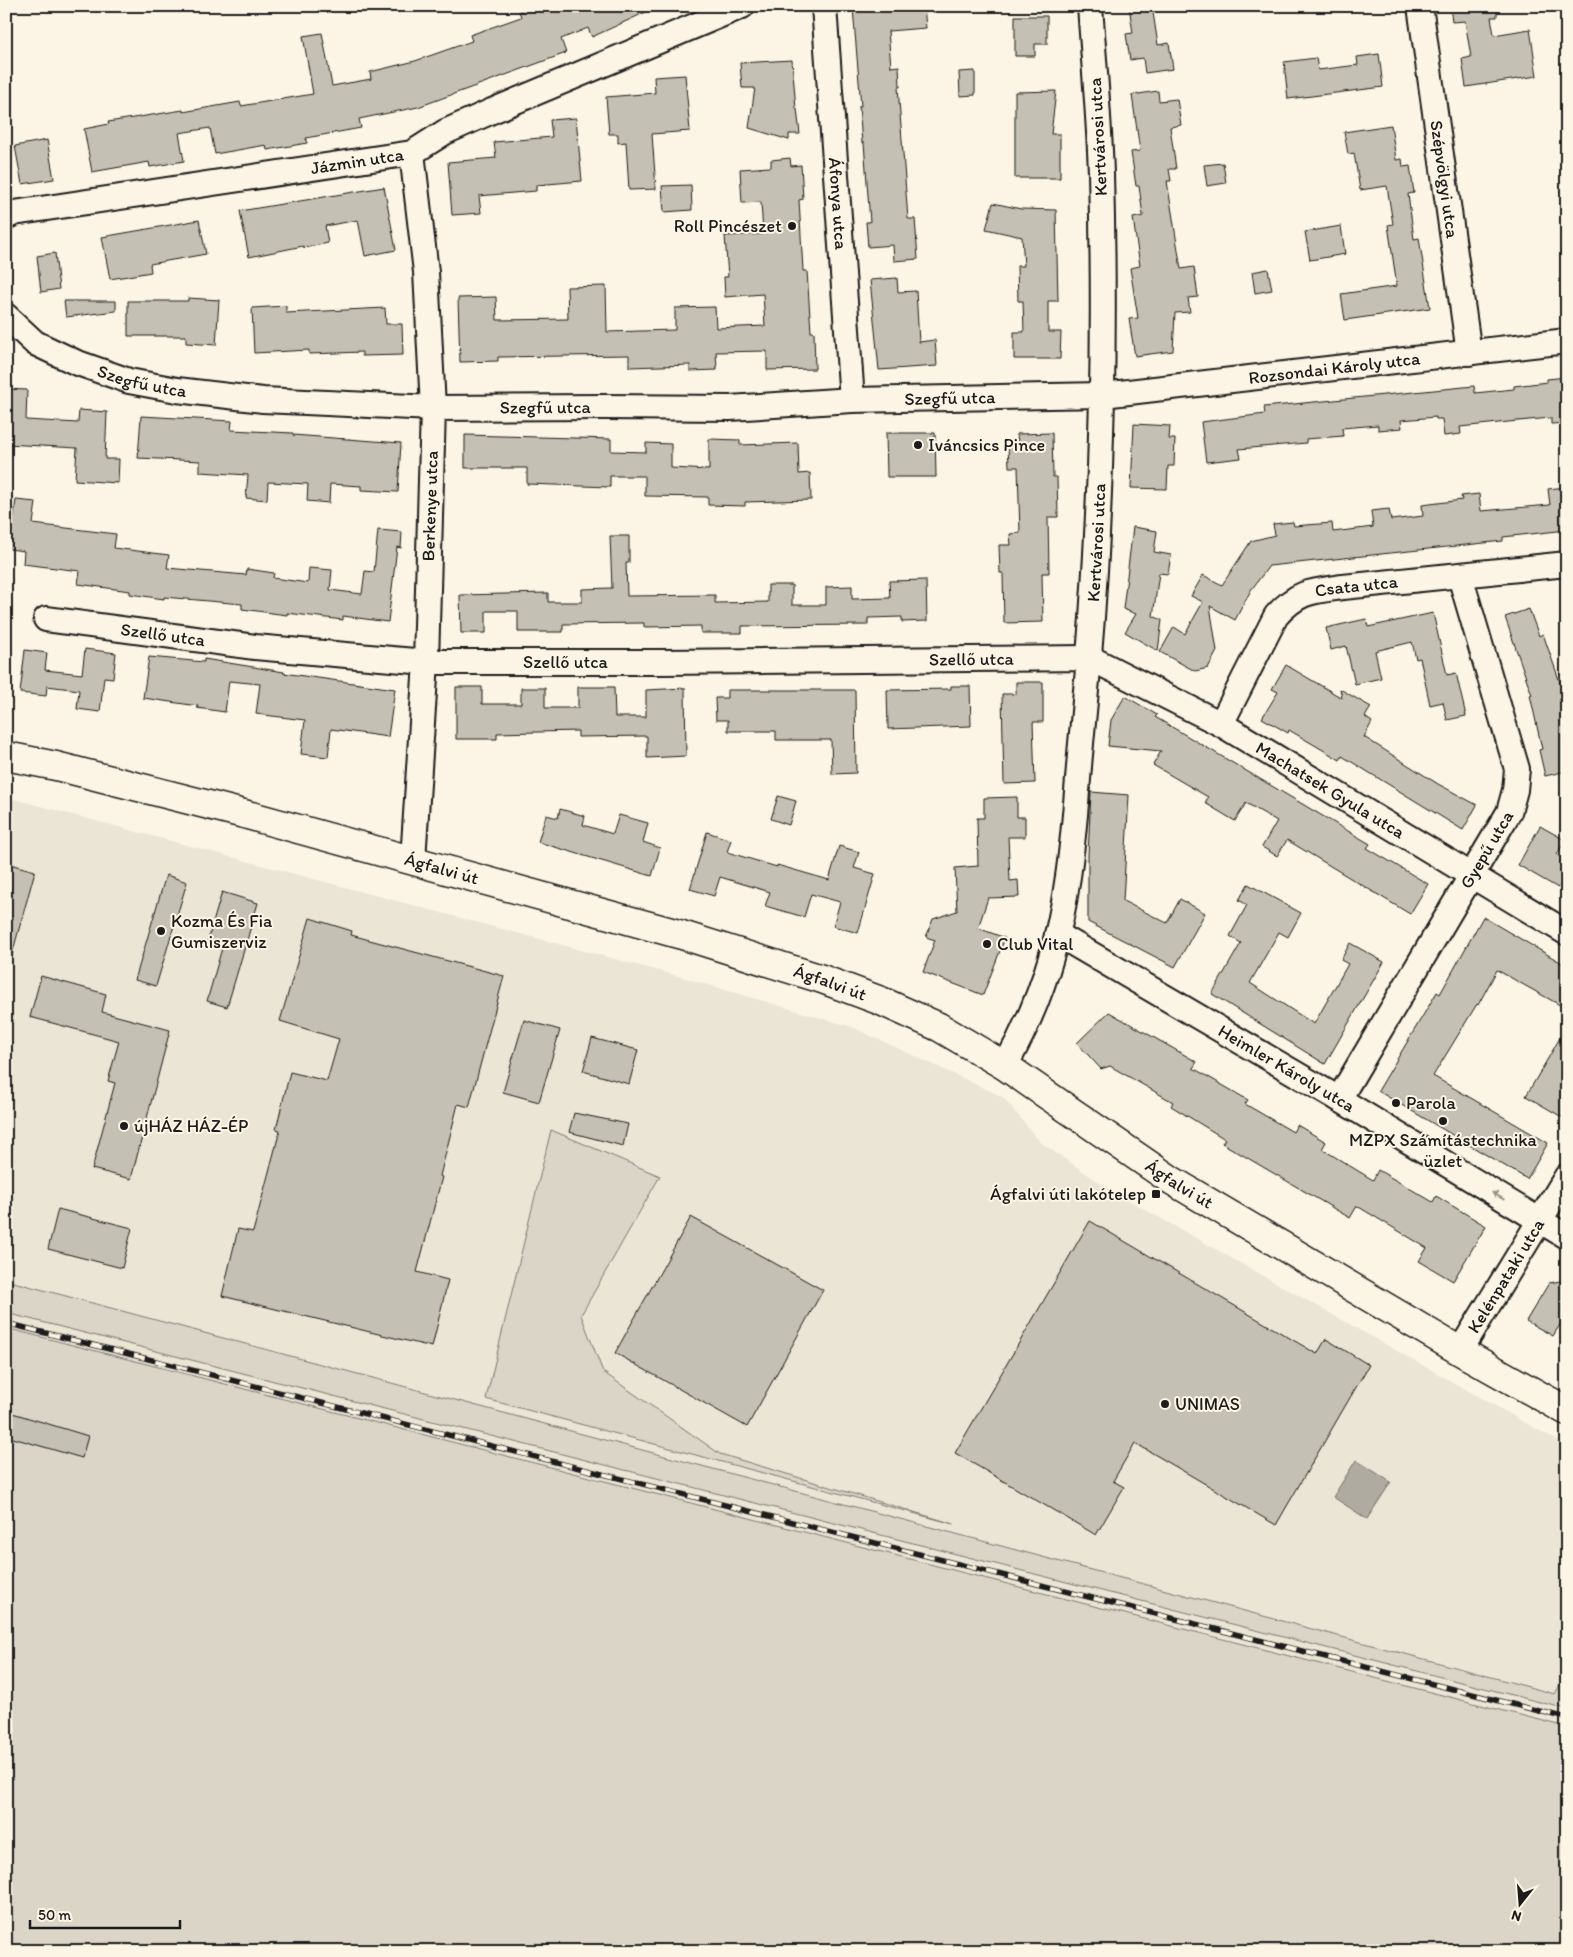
<svg xmlns="http://www.w3.org/2000/svg" width="1573" height="1957" font-family="Itim,sans-serif">
<style>
.built{fill:#ebe5d6}
.green{fill:#dbd5c8;stroke:#7c7872}
.water{fill:#b0aba1;stroke:#75726c}
.building{fill:#c4c0b3;stroke:#1c1c1c}
.lines{fill:none;stroke-linecap:round;stroke-linejoin:round}
.street-casing{stroke:#1c1c1c;stroke-width:28}
.secondary-casing{stroke:#1c1c1c;stroke-width:31}
.street{stroke:#fcf5e5;stroke-width:24}
.secondary{stroke:#fcf5e5;stroke-width:28}
.rail-casing{stroke:#1c1c1c;stroke-width:5.5}
.rail{stroke:#fcf5e5;stroke-width:4;stroke-dasharray:11;stroke-linecap:butt}
.oneway{fill:#97938b}
.poi-dot{fill:#1c1c1c;stroke:#fcf5e5;stroke-width:2}
.labels{text-anchor:middle;stroke-width:4;stroke-linejoin:round;paint-order:stroke}
.street-label{font-size:18px;fill:#1c1c1c;stroke:#fcf5e5}
.poi-label{font-size:18px;fill:#1c1c1c;stroke:#fcf5e5;text-anchor:start}
</style>
<rect width="100%" height="100%" fill="#fcf5e5"/>
<filter id="ink" filterUnits="userSpaceOnUse"><feTurbulence type="fractalNoise" baseFrequency=".02" numOctaves="2"/><feDisplacementMap in="SourceGraphic" scale="10" xChannelSelector="R" yChannelSelector="G"/><feConvolveMatrix kernelMatrix="1 2 1 2 8 2 1 2 1" color-interpolation-filters="sRGB"/></filter>
<g filter="url(#ink)">
<g class="built">
<polygon points="6,797 678,976 852,1027 1003,1097 1040,1142 1112,1191 1567,1446 1567,1672 1556,1694 6,1280"/>
<polygon points="6,1313 1567,1709 1567,1727 6,1328"/>
</g>
<g class="green">
<polygon points="551,1130 660,1176 581,1315 603,1372 720,1454 954,1524 486,1399"/>
<polygon points="6,1280 1555,1694 1567,1672 1567,1709 6,1313"/>
<polygon points="6,1328 1567,1727 1567,1951 6,1951"/>
</g>
<polygon class="water" points="1356,1460 1391,1482 1367,1519 1333,1497"/>
<g class="building">
<polygon points="533,6 659,6 592,37 588,28 561,39 566,53 418,107 359,119 361,128 306,138 307,143 267,150 266,145 215,154 210,128 179,133 184,161 150,167 149,162 92,172 84,129 109,124 108,122 183,110 183,112 240,102 241,106 313,94 303,36 322,33 332,86 371,79 370,72 415,61 472,41 470,35 521,17 519,11"/>
<polygon points="874,6 924,6 926,28 888,31 891,67 899,66 900,87 898,87 908,219 915,219 918,259 894,261 893,245 868,247 866,222 870,222 864,143 862,143 859,106 861,106 853,8"/>
<polygon points="1129,6 1152,6 1158,45 1169,43 1173,69 1145,73 1143,58 1130,60 1126,34 1133,33"/>
<polygon points="1450,6 1497,6 1497,17 1491,17 1494,35 1530,29 1537,76 1466,87 1462,59 1471,57 1465,21 1452,22"/>
<polygon points="1015,16 1047,16 1047,44 1035,44 1035,56 1015,56"/>
<polygon points="1379,54 1383,87 1288,99 1284,62 1316,58 1318,70 1358,65 1357,57"/>
<polygon points="792,60 796,109 797,109 800,134 789,134 789,140 749,128 755,88 742,88 740,63"/>
<polygon points="975,71 975,95 960,96 959,72"/>
<polygon points="685,75 690,131 652,134 656,189 629,190 626,142 618,143 618,134 609,134 606,97 655,93 654,77"/>
<polygon points="1056,91 1051,134 1060,134 1060,178 1015,178 1015,92"/>
<polygon points="1158,91 1159,101 1177,99 1181,125 1170,127 1176,169 1169,169 1171,181 1167,181 1181,269 1194,267 1198,297 1188,298 1190,312 1175,313 1173,351 1135,356 1129,319 1138,318 1130,268 1140,266 1133,218 1143,216 1139,186 1136,186 1131,152 1140,151 1132,95"/>
<polygon points="576,118 582,181 536,185 536,191 479,196 481,213 452,215 448,162 496,158 494,142 552,137 550,120"/>
<polygon points="1391,125 1396,160 1402,159 1403,167 1410,166 1414,193 1408,194 1414,239 1419,238 1430,308 1345,320 1341,294 1397,286 1388,225 1393,224 1387,186 1360,190 1354,153 1348,154 1344,132"/>
<polygon points="47,140 54,179 22,184 15,146"/>
<polygon points="790,158 791,166 801,165 803,199 799,200 803,271 807,271 811,332 814,332 815,369 767,370 767,351 716,352 717,370 690,371 690,365 629,367 629,355 498,357 498,361 460,362 458,298 496,297 497,320 568,319 567,287 606,286 607,332 675,330 675,308 715,307 716,328 765,326 763,294 725,297 724,277 728,277 725,236 763,234 761,202 742,203 740,169 771,167 771,160"/>
<polygon points="1223,163 1226,183 1207,186 1204,165"/>
<polygon points="691,185 692,210 664,212 662,186"/>
<polygon points="384,187 396,250 365,256 358,220 325,226 328,243 304,248 303,246 249,257 240,211"/>
<polygon points="993,203 1021,209 1056,210 1058,301 1048,301 1048,332 1061,332 1060,359 1014,359 1014,332 1024,332 1023,301 1018,301 1017,266 1024,266 1022,237 986,229"/>
<polygon points="199,220 206,254 150,264 151,272 110,279 102,237"/>
<polygon points="1341,226 1345,254 1310,260 1305,232"/>
<polygon points="55,253 59,289 41,292 37,256"/>
<polygon points="1268,269 1272,290 1255,293 1252,272"/>
<polygon points="897,278 898,292 916,291 919,342 935,340 937,366 879,370 870,280"/>
<polygon points="188,298 219,300 216,345 186,343 186,336 128,336 128,301 188,301"/>
<polygon points="64,301 116,301 116,311 66,317"/>
<polygon points="286,306 286,313 385,308 386,324 402,324 403,355 362,356 362,352 309,354 309,350 254,353 252,308"/>
<polygon points="1567,377 1567,423 1551,424 1551,418 1518,421 1460,427 1461,434 1444,436 1442,419 1436,419 1436,417 1401,420 1402,428 1378,430 1378,425 1342,428 1343,436 1306,439 1306,443 1239,449 1241,458 1206,462 1201,422 1265,414 1264,407 1474,386 1475,393 1514,389 1514,386 1547,382 1547,379"/>
<polygon points="6,389 27,390 26,420 78,423 79,410 107,412 105,459 119,459 118,483 75,480 77,448 6,444"/>
<polygon points="141,416 232,421 231,430 293,433 293,435 401,443 398,492 361,490 361,486 330,484 329,503 307,501 308,484 268,482 267,500 246,498 248,475 200,472 200,461 138,458"/>
<polygon points="1134,424 1170,426 1169,439 1175,439 1174,466 1168,466 1167,489 1131,488"/>
<polygon points="886,433 935,433 936,477 887,477"/>
<polygon points="1052,433 1053,477 1057,477 1058,517 1048,517 1049,573 1042,573 1043,622 1004,623 1003,573 1000,573 999,545 1011,545 1010,534 1020,533 1018,467 1009,467 1008,444 1018,444 1017,434"/>
<polygon points="465,435 611,439 611,451 646,452 646,443 671,444 671,468 709,470 709,439 740,440 740,445 798,443 799,474 810,473 811,500 745,502 745,506 708,505 708,497 645,496 645,476 610,476 610,487 527,484 527,468 465,468"/>
<polygon points="1566,487 1567,530 1503,537 1503,541 1269,566 1251,590 1235,620 1210,606 1217,651 1208,668 1195,671 1160,652 1174,627 1185,634 1203,602 1191,596 1203,575 1222,585 1251,541 1275,535 1273,524 1293,522 1294,526 1332,523 1333,532 1373,527 1371,511 1389,509 1391,520 1423,516 1422,505 1462,500 1461,496 1479,494 1481,511 1550,505 1548,489"/>
<polygon points="16,500 36,502 33,524 116,534 114,548 169,555 167,568 246,575 247,569 274,573 273,578 308,583 309,568 332,570 330,590 362,594 365,571 374,572 378,530 402,532 401,548 397,547 388,622 343,616 343,620 287,613 287,615 242,609 242,604 164,597 164,599 130,594 130,591 78,584 80,571 23,564 24,551 9,549"/>
<polygon points="1133,527 1157,531 1154,552 1171,555 1168,574 1159,573 1153,616 1162,620 1158,651 1125,632 1136,614 1123,609"/>
<polygon points="610,536 629,536 629,563 626,563 627,596 715,595 715,603 768,602 768,585 792,585 792,605 826,605 826,587 852,586 852,599 890,598 889,581 926,580 927,621 902,622 902,617 868,618 868,625 742,626 742,633 701,633 701,626 644,627 644,623 563,624 563,632 518,632 518,611 486,611 486,633 461,633 460,595 548,593 548,602 582,602 582,589 612,588"/>
<polygon points="1529,609 1539,636 1543,634 1562,688 1567,687 1567,771 1545,776 1539,750 1542,749 1530,695 1532,695 1505,617"/>
<polygon points="1433,613 1447,675 1456,673 1466,716 1447,720 1443,702 1430,705 1420,658 1416,659 1412,642 1375,651 1381,678 1355,684 1346,646 1331,650 1326,628 1366,619 1368,627"/>
<polygon points="85,649 116,653 113,678 104,677 100,712 77,709 79,690 47,686 46,696 20,693 25,650 47,653 45,670 82,674"/>
<polygon points="149,657 204,662 204,659 284,672 283,673 395,689 388,737 331,729 328,757 301,754 305,720 256,714 260,684 229,681 225,712 197,708 198,706 143,698"/>
<polygon points="1286,665 1342,698 1340,689 1371,707 1365,717 1372,722 1364,737 1438,784 1477,805 1463,830 1342,756 1340,760 1289,730 1288,733 1262,718 1278,692 1272,689"/>
<polygon points="1016,682 1043,682 1043,722 1033,722 1035,783 1004,784 1002,694 1016,694"/>
<polygon points="951,686 970,686 971,726 888,729 887,690 951,689"/>
<polygon points="456,687 482,687 482,704 521,704 521,688 545,688 545,708 578,708 578,687 614,687 615,717 646,717 646,690 685,688 686,756 647,758 647,736 578,737 578,731 497,733 497,739 456,739"/>
<polygon points="727,690 855,690 856,773 832,774 831,740 776,740 776,731 728,731 728,720 716,720 715,698 727,698"/>
<polygon points="1125,696 1157,715 1155,717 1370,844 1367,848 1428,884 1410,914 1287,840 1277,856 1262,847 1277,821 1246,803 1235,821 1205,803 1208,797 1153,765 1161,751 1108,746 1111,720"/>
<polygon points="1091,792 1129,795 1123,901 1167,923 1180,899 1205,913 1175,967 1088,922 1088,855"/>
<polygon points="778,796 796,801 789,825 771,819"/>
<polygon points="1017,797 1017,817 1025,817 1025,837 1008,837 1010,881 1018,880 1019,897 988,898 978,928 1005,938 983,995 923,972 935,940 926,937 933,919 957,911 955,868 978,866 977,818 984,818 984,798"/>
<polygon points="560,809 585,816 583,825 613,834 619,815 648,823 643,842 660,848 652,876 538,842 546,815 558,818"/>
<polygon points="1540,826 1565,840 1557,855 1567,861 1567,873 1558,888 1518,865"/>
<polygon points="707,832 731,840 727,852 777,867 777,865 829,880 839,846 859,852 854,868 875,874 858,933 833,926 840,902 811,894 804,917 765,906 770,892 720,877 714,896 690,889"/>
<polygon points="6,863 35,871 11,958 6,957"/>
<polygon points="166,875 187,882 156,986 135,980"/>
<polygon points="1248,884 1301,913 1288,937 1279,932 1250,983 1314,1024 1348,964 1341,960 1350,943 1384,962 1325,1064 1212,994 1241,943 1230,936 1247,905 1239,900"/>
<polygon points="222,892 258,903 227,1007 207,1001 222,948 207,943"/>
<polygon points="1483,917 1567,966 1567,1009 1497,970 1478,1005 1477,1004 1433,1076 1548,1143 1527,1179 1378,1091 1437,992 1440,994"/>
<polygon points="310,918 352,931 351,935 504,976 469,1107 458,1104 440,1176 442,1177 417,1272 448,1280 432,1347 222,1296 238,1229 253,1232 280,1130 276,1129 290,1072 327,1081 339,1039 280,1021"/>
<polygon points="41,976 106,994 102,1012 170,1030 131,1179 92,1169 115,1083 108,1081 119,1041 30,1017"/>
<polygon points="1109,1012 1197,1062 1193,1068 1248,1100 1245,1104 1293,1132 1297,1125 1326,1142 1322,1149 1373,1180 1378,1170 1433,1202 1436,1196 1486,1226 1453,1281 1419,1261 1427,1248 1357,1206 1350,1218 1222,1143 1225,1139 1171,1106 1173,1102 1110,1066 1101,1069 1077,1043"/>
<polygon points="524,1020 560,1030 539,1102 503,1092"/>
<polygon points="1567,1026 1567,1120 1526,1096"/>
<polygon points="592,1038 638,1050 629,1084 583,1071"/>
<polygon points="574,1113 628,1124 623,1146 569,1132"/>
<polygon points="58,1209 132,1228 122,1268 48,1249"/>
<polygon points="691,1217 823,1290 747,1427 615,1353"/>
<polygon points="1090,1221 1317,1354 1326,1339 1369,1365 1276,1525 1135,1443 1113,1481 1124,1487 1096,1535 955,1453"/>
<polygon points="1560,1281 1567,1285 1567,1326 1561,1323 1553,1336 1526,1321 1549,1283"/>
<polygon points="6,1411 88,1436 82,1458 6,1436"/>
</g>
<g class="lines">
<g class="street-casing">
<g id="street">
<path id="s1" d="M 824,6 L 852,400"/>
<path id="s2" d="M 1420,6 L 1469,353"/>
<polyline points="412,153 426,272 433,408 426,662 413,860"/>
<path id="s3" d="M 6,217 L 14,213 L 412,153 L 445,132 L 492,111 L 742,6"/>
<path id="s4" d="M 6,316 L 35,343 L 75,362 L 129,381 L 177,390 L 263,400 L 433,408 L 605,407 L 730,408 L 852,400 L 1103,395 L 1567,341"/>
<path id="s5" d="M 46,619 L 255,647 L 426,662 L 661,662 L 1090,658 L 1221,724 L 1567,933"/>
<path id="s6" d="M 1221,724 L 1276,616 C 1298,591 1312,591 1343,587 L 1567,564"/>
<path id="s7" d="M 1057,934 L 1339,1099 L 1567,1237"/>
<path id="s8" d="M 1005,1066 C 1037,1010 1058,947 1067,883 C 1075,834 1077,783 1082,733 C 1101,547 1106,359 1101,173 C 1099,117 1094,62 1090,6"/>
<path id="s9" d="M 1339,1099 L 1509,812 L 1515,790 L 1517,769 L 1460,576"/>
<path id="s10" d="M 1460,1351 L 1567,1176"/>
</g>
</g>
<g class="secondary-casing">
<g id="secondary">
<path id="s11" d="M 6,756 L 56,766 L 244,814 L 682,935 L 822,979 L 881,1001 L 939,1027 L 1005,1066 L 1171,1180 L 1460,1351 L 1567,1411"/>
</g>
</g>
<use href="#street" class="street"/>
<use href="#secondary" class="secondary"/>
<g class="rail-casing">
<polyline id="rail" points="6,1323 1567,1718"/>
</g>
<use href="#rail" class="rail"/>
</g>
<defs><path id="oneway-solid" d="M-6-.8H1V-3.2L6.5 0L1 3.2V.8H-6Z" transform="scale(1.25)"/></defs>
<use class="oneway" href="#oneway-solid" transform="translate(1498 1196) rotate(-149)"/>
</g>
<g class="poi-dot">
<circle cx="792" cy="226" r="5"/>
<circle cx="918" cy="445" r="5"/>
<circle cx="161" cy="931" r="5"/>
<circle cx="987" cy="944" r="5"/>
<circle cx="1396" cy="1103" r="5"/>
<circle cx="1443" cy="1121" r="5"/>
<circle cx="124" cy="1126" r="5"/>
<rect x="1151" y="1189" width="10" height="10" rx="2.5"/>
<circle cx="1165" cy="1404" r="5"/>
</g>
<g class="labels">
<g class="street-label">
<text transform="translate(1098 137) rotate(-93)" y="6">Kertvárosi utca</text>
<text dy="6" stroke="none"><textPath href="#s3" startOffset="356">Jázmin utca</textPath></text>
<text dy="6" stroke="none"><textPath href="#s2" startOffset="175">Szépvölgyi utca</textPath></text>
<text dy="6" stroke="none"><textPath href="#s1" startOffset="198">Áfonya utca</textPath></text>
<text dy="6" stroke="none"><textPath href="#s4" startOffset="1350">Rozsondai Károly utca</textPath></text>
<text dy="6" stroke="none"><textPath href="#s4" startOffset="154">Szegfű utca</textPath></text>
<text dy="6" stroke="none"><textPath href="#s4" startOffset="964">Szegfű utca</textPath></text>
<text dy="6" stroke="none"><textPath href="#s4" startOffset="559">Szegfű utca</textPath></text>
<text transform="translate(430 506) rotate(-88)" y="6">Berkenye utca</text>
<text dy="6" stroke="none"><textPath href="#s8" startOffset="536">Kertvárosi utca</textPath></text>
<text dy="6" stroke="none"><textPath href="#s6" startOffset="210">Csata utca</textPath></text>
<text dy="6" stroke="none"><textPath href="#s5" startOffset="118">Szellő utca</textPath></text>
<text dy="6" stroke="none"><textPath href="#s5" startOffset="928">Szellő utca</textPath></text>
<text dy="6" stroke="none"><textPath href="#s5" startOffset="522">Szellő utca</textPath></text>
<text dy="6" stroke="none"><textPath href="#s5" startOffset="1321">Machatsek Gyula utca</textPath></text>
<text dy="6" stroke="none"><textPath href="#s9" startOffset="290">Gyepű utca</textPath></text>
<text dy="6" stroke="none"><textPath href="#s11" startOffset="450">Ágfalvi út</textPath></text>
<text dy="6" stroke="none"><textPath href="#s11" startOffset="855">Ágfalvi út</textPath></text>
<text dy="6" stroke="none"><textPath href="#s7" startOffset="266">Heimler Károly utca</textPath></text>
<text dy="6" stroke="none"><textPath href="#s11" startOffset="1260">Ágfalvi út</textPath></text>
<text dy="6" stroke="none"><textPath href="#s10" startOffset="88">Kelénpataki utca</textPath></text>
</g>
<g class="poi-label">
<text x="782" y="232" text-anchor="end">Roll Pincészet</text>
<text x="928" y="451">Iváncsics Pince</text>
<text x="171" y="927">Kozma És Fia<tspan x="171" dy="21">Gumiszerviz</tspan></text>
<text x="997" y="950">Club Vital</text>
<text x="1406" y="1109">Parola</text>
<text x="134" y="1132">újHÁZ HÁZ-ÉP</text>
<text x="1443" y="1146" text-anchor="middle">MZPX Számítástechnika<tspan x="1443" dy="21">üzlet</tspan></text>
<text x="1146" y="1200" text-anchor="end">Ágfalvi úti lakótelep</text>
<text x="1175" y="1410">UNIMAS</text>
</g>
</g>
<rect width="1573" height="1957" fill="none" stroke="#fcf5e5" stroke-width="25"/>
<rect x="12" y="12" width="1548" height="1932" fill="none" stroke="#1c1c1c" stroke-width="2" filter="url(#ink)"/>
<g transform="translate(1520 1904) rotate(197)" stroke="#fcf5e5" stroke-width="4" paint-order="stroke">
<path d="M0-4L9 19L0 12L-9 19Z" fill="#1c1c1c"/>
<text y="-8" font-size="14" font-weight="bold" text-anchor="middle" fill="#1c1c1c">N</text>
</g>
<path d="M30 1920v8h150v-8" fill="none" stroke="#1c1c1c" stroke-width="2.5"/>
<text x="38" y="1920" font-size="15" fill="#1c1c1c" stroke="#fcf5e5" stroke-width="4" paint-order="stroke">50 m</text>
</svg>
